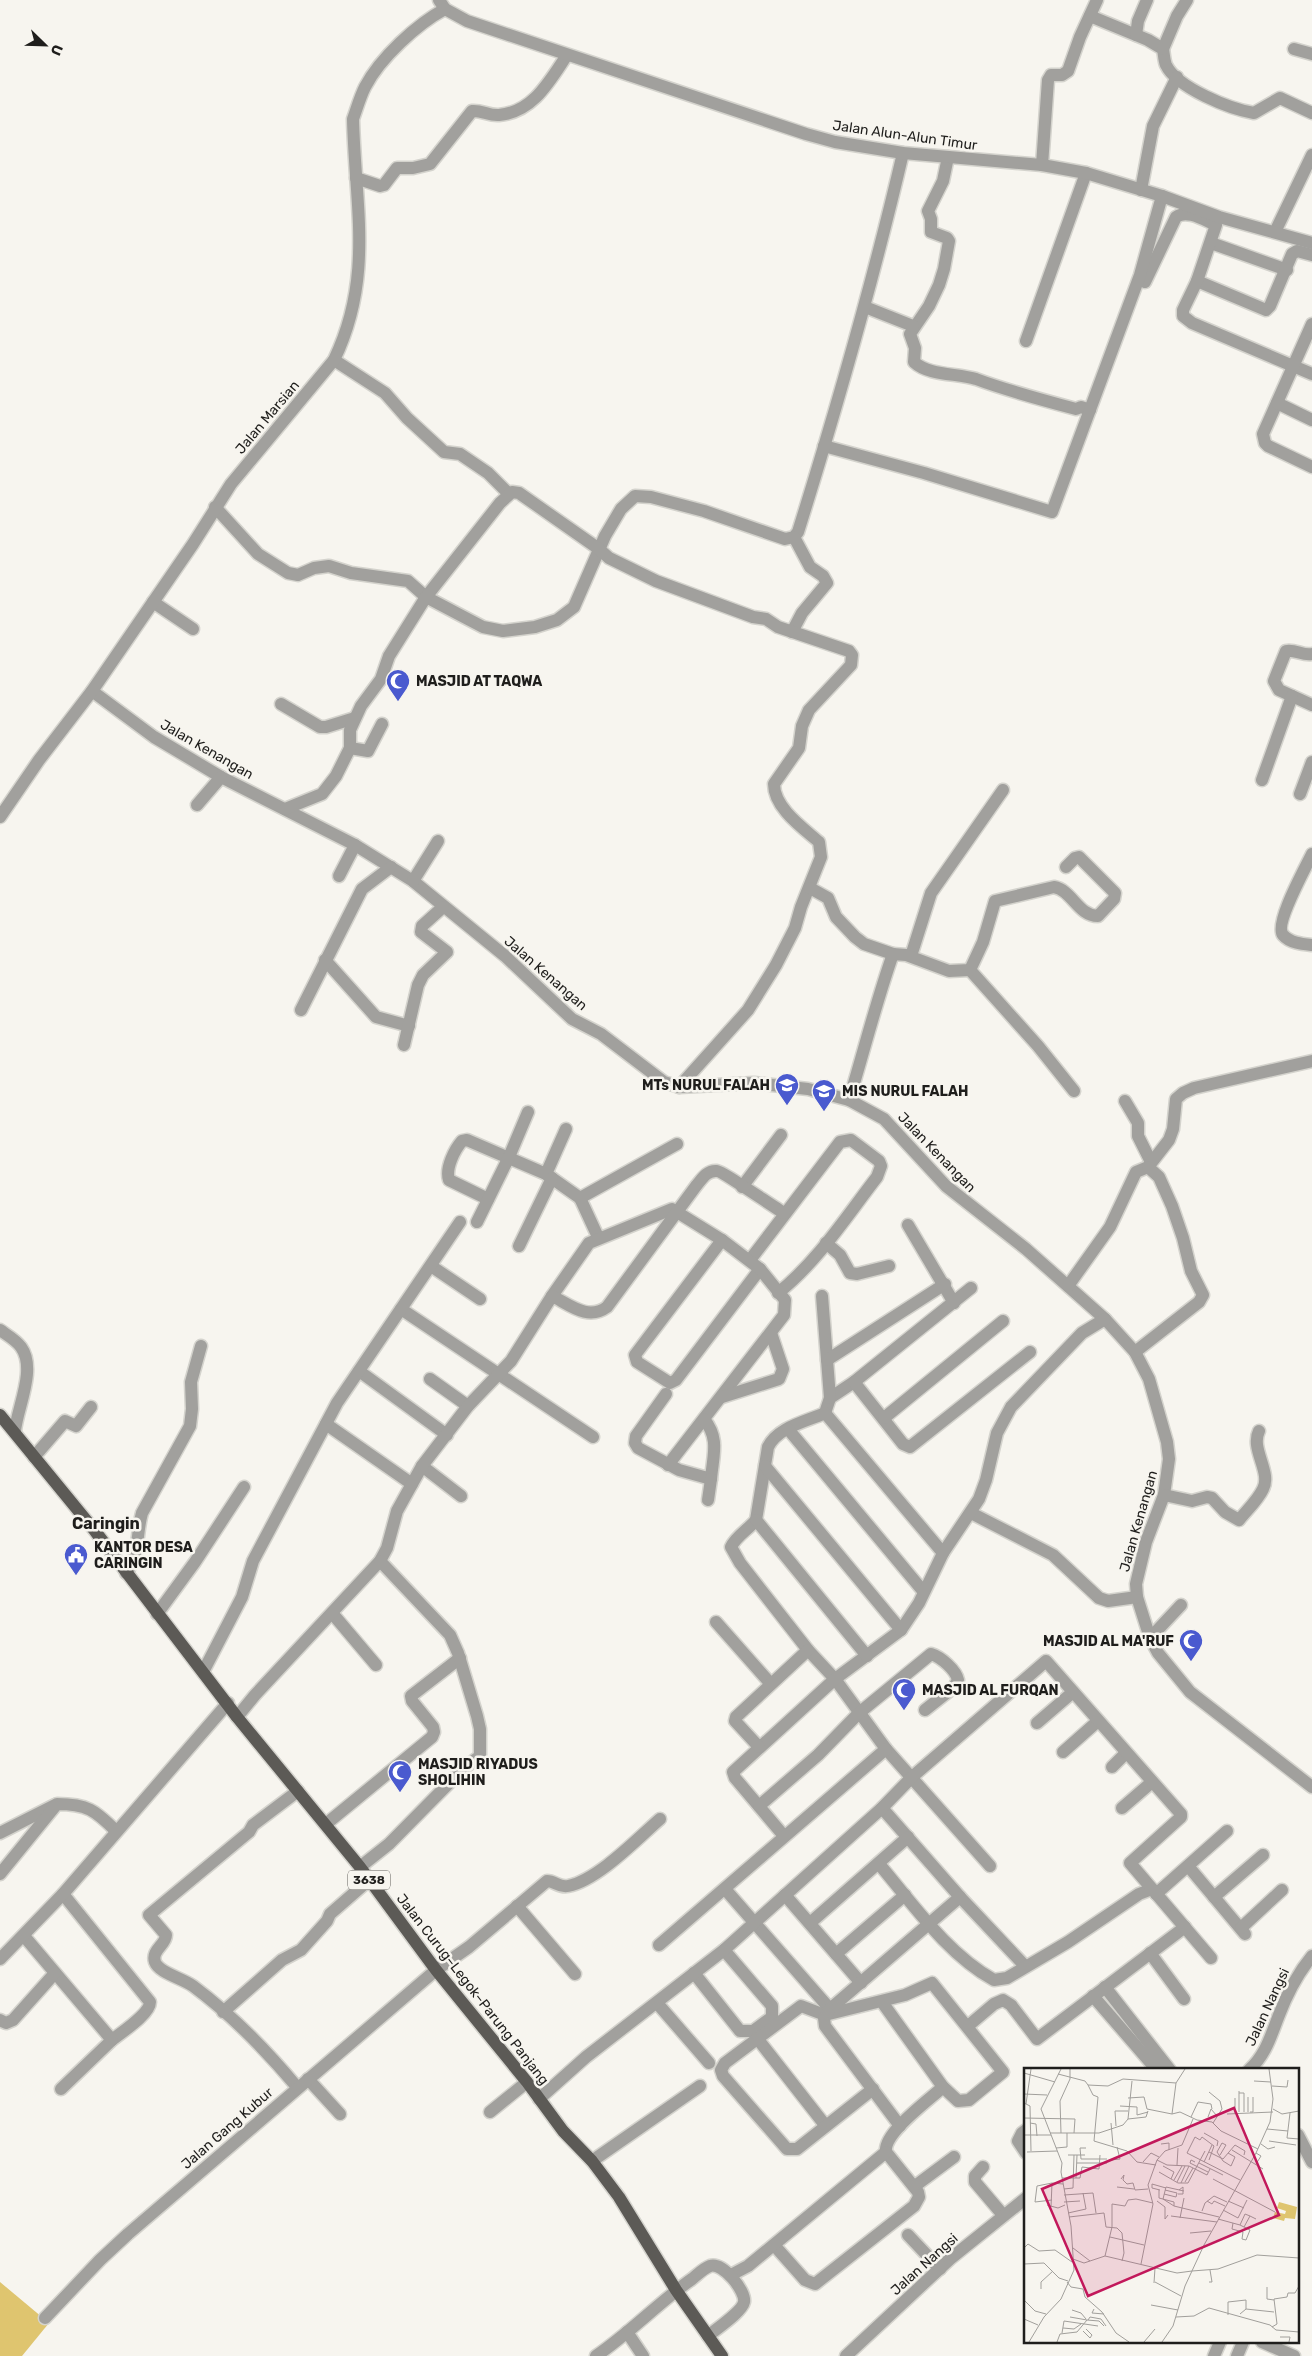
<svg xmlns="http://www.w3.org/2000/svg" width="1312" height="2356" font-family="Rubik,sans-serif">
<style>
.green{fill:#dfc56f}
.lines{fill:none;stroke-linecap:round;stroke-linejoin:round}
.minor-casing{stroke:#d4d3cd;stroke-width:15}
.tertiary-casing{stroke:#d4d3cd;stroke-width:15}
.primary-casing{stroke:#d4d3cd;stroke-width:15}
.minor{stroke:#a1a09d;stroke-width:12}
.tertiary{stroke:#a1a09d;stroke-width:12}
.primary{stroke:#5c5a56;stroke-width:12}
.labels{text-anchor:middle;stroke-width:5;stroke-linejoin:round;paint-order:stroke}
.shield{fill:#f7f5ef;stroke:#605e5b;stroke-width:1}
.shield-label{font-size:12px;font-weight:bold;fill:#1f1e1c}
.street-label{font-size:14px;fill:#1f1e1c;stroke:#f7f5ef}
.poi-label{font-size:14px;font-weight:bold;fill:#1f1e1c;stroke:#f7f5ef;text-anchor:start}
.quarter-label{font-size:16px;font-weight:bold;fill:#1f1e1c;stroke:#f7f5ef}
.inset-road{fill:none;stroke:#a19f9b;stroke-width:1}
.view{fill:#c2185b;fill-opacity:0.15;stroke:#c2185b;stroke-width:2.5}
.inset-edge{fill:none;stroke:#1f1e1c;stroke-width:2.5}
</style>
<rect width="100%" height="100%" fill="#f7f5ef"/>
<polygon class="green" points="0,2282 49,2323 22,2356 0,2356"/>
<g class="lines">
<g class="minor-casing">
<g id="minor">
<path d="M 1090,16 L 1148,40 L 1163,49 C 1164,54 1164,60 1166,65 C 1177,88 1230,109 1254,113 L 1280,98 L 1312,113"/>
<polyline points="1136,35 1138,21 1147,0"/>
<polyline points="1163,49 1177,16 1187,0"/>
<polyline points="1294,49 1312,54"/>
<path d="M 948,157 L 943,181 L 928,211 L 931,219 L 931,232 L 947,238 L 949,241 L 944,269 L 939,285 L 929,306 L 910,334 L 915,348 L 914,362 C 929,376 957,373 976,379 C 1008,391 1042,400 1076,409 L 1081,407 L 1090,410"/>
<polyline points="1042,165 1048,80 1051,75 1062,75 1068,71 1080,37 1097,0"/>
<path d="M 356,178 L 380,186 L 384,185 L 397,168 L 413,168 L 430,164 L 472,111 C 482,110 489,116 499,115 C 533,112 549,82 567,55"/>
<polyline points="1141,190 1153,126 1177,77"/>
<polyline points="1275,232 1312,155"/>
<polyline points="1211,243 1287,270"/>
<polyline points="1197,281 1266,310 1270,306 1292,254 1297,251 1312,255"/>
<path d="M 1145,282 L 1176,217 C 1187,209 1204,220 1216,225 L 1197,281 L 1183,310 L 1183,316 L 1192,323 L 1312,374"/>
<polyline points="865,307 913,326"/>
<polyline points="1312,324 1263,434 1265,443 1268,446 1312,467"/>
<polyline points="1026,341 1086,173"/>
<polyline points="334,360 385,393 407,418 444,452 460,454 488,473 508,493"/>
<polyline points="1277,403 1312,420"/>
<polyline points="824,446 924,473 1052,512 1140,275 1162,196"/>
<path d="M 215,507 L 258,554 L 288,573 L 298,575 L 314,568 L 329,566 L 351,573 L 408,581 L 426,597 L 462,616 L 483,627 L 503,631 L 535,627 L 557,620 L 574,607 L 605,536 L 621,509 L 635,496 L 651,497 L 704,511 L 785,539 L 794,537 L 798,532 C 837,407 873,281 903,153"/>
<polyline points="153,602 193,629"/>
<polyline points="792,632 802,613 827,583 823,576 810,567 794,537"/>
<path d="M 1312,654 C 1303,656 1295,649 1286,651 L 1274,681 L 1279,690 L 1312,705"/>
<polyline points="92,691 154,737 221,777 355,845 413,881 505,956 572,1019 601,1034 664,1082 679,1087 754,1083 808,1089 849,1100 884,1119 946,1186 1026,1249 1105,1319 1135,1352 1149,1379 1167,1442 1169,1459 1164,1495 1146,1542 1136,1584 1137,1597 1150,1638 1158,1653 1190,1692 1312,1787"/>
<polyline points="281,704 320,727 326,727 355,718"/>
<polyline points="350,748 368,751 382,724"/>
<polyline points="1262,780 1292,696"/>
<polyline points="1300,794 1312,762"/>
<polyline points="197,805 221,777"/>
<path d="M 285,809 L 322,794 L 336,776 L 350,748 L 350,730 L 361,706 L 381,679 L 389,656 L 426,597 L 500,503 L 512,492 L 519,493 L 599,549 L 609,558 L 656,581 L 753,617 L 766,619 L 778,627 L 849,651 L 852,655 L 851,665 L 809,710 L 802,726 L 799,748 L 774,784 C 774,808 803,828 819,842 L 821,857 L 801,907 L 795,928 L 776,965 L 748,1010 L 679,1087"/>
<path d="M 1312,854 C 1306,867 1274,924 1283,935 C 1290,943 1302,944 1312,945"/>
<polyline points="339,876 355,845"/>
<polyline points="413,881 438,841"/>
<polyline points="810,888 828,898 836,917 855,937 864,944 893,954"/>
<polyline points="911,956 931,893 1003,790"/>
<polyline points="325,960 376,1017 409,1026"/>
<polyline points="970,970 1038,1046 1074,1091"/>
<polyline points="301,1010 362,889 391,867"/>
<polyline points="404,1045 418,985 423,975 447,952 421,932 422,926 443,907"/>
<path d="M 849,1100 C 864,1051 876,1002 893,954 L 906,955 L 949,971 L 970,970 L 983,942 L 995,901 L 1054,887 C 1072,890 1078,916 1098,916 L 1114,899 L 1115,893 L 1079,857 L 1075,858 L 1066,867"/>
<polyline points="1125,1101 1138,1123 1138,1136 1151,1162"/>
<polyline points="546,1174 566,1129"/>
<polyline points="742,1187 781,1135"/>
<polyline points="580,1198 598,1237"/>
<path d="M 488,1199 L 449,1180 C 445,1168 455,1149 462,1141 L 467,1140 L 546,1174 L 580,1198 L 677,1144"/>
<polyline points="477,1222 509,1157 528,1112"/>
<polyline points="908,1225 954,1303"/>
<polyline points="722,1240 635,1355 637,1362 670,1383 676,1380 760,1269"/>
<polyline points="826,1243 840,1255 850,1273 857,1274 889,1266"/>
<polyline points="519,1246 552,1178"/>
<path d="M 750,1260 L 840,1142 L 851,1140 L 879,1161 L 881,1166 L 877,1177 C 846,1217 818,1261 778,1293"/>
<polyline points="431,1266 480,1299"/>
<polyline points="1068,1286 1110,1227 1136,1172 1148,1167 1169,1140 1173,1129 1176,1099 1183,1093 1194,1088 1312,1061"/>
<path d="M 971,1288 L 854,1382 L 830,1398 L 825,1413 C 805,1422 778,1427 768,1447 L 756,1520 C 748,1530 736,1536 731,1547 L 740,1563 L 808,1650 L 835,1679 L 886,1749 L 990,1866"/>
<polyline points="552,1296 589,1243 672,1209 722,1240 760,1269 785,1300 784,1315 668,1465"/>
<polyline points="822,1296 830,1398"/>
<polyline points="401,1309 593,1437"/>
<path d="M 0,1330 C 7,1335 16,1340 21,1347 C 37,1369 17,1408 15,1431"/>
<polyline points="1135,1352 1199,1302 1203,1295 1191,1271 1183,1238 1172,1206 1159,1177 1148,1167"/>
<polyline points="827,1360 945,1284"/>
<polyline points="359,1371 447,1435"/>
<polyline points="430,1379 468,1406"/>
<polyline points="854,1382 903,1444 910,1447 1030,1352"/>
<path d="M 666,1394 L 636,1436 L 635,1443 L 638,1448 L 679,1470 L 711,1479 C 713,1455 720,1439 704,1419"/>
<polyline points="722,1397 779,1379 783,1369 771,1333"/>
<polyline points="825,1413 943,1553"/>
<polyline points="884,1418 1003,1321"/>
<polyline points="326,1424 412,1484"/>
<polyline points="788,1429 923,1591"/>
<polyline points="34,1457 65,1421 76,1426 91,1407"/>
<polyline points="422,1466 461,1496"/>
<polyline points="765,1466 901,1630 835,1679 733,1772 735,1778 784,1836"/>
<path d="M 1164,1495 L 1192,1501 L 1207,1497 L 1212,1498 L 1225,1512 L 1239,1520 C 1247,1510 1258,1500 1263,1489 C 1272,1472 1250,1449 1259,1431"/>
<polyline points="708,1500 711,1479"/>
<polyline points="971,1513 1053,1555 1099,1598 1108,1601 1137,1597"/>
<polyline points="756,1520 867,1656"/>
<path d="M 126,1573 C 140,1555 136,1534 142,1513 L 190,1426 L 192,1409 L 191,1382 L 201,1346"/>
<polyline points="332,1613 376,1665"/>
<polyline points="157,1614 195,1562 244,1487"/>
<polyline points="716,1622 770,1683"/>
<polyline points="901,1630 919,1603 943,1553 979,1499 986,1480 997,1433 1011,1407 1082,1333 1105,1319"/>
<polyline points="1150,1638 1181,1605"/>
<polyline points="203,1672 242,1597 253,1561 337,1403 460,1222"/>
<path d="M 237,1717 L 255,1695 L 380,1561 L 387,1548 L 397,1511 L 422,1466 L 468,1406 L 511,1361 L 552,1296 C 570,1305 588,1321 607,1307 L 696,1186 C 702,1179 707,1170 717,1171 C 722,1171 775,1208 784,1213"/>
<polyline points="1037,1723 1073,1692"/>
<polyline points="759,1747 735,1721 736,1717 808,1650"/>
<polyline points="1063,1752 1098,1721"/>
<polyline points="1112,1767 1126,1753"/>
<path d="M 759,1806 L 818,1755 L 859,1713 L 931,1654 C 941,1657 956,1670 958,1680 L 954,1687 L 925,1710"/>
<polyline points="882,1808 960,1897 1025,1966"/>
<polyline points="1122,1808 1152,1782"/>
<polyline points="326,1824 432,1737 434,1732 433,1727 412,1701 411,1696 460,1658"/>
<polyline points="0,1833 55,1805"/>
<path d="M 879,1864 C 913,1904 947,1954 994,1980 L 1007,1978 L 1068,1942 L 1139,1894 L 1152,1889"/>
<polyline points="1188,1866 1245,1934"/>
<polyline points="360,1867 389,1844 464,1768 480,1756 480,1729 477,1716 458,1653 450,1635 380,1561"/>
<path d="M 0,1874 L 57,1804 C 87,1804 95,1810 116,1831"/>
<polyline points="725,1889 830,2009"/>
<path d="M 63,1894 L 150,2002 C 150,2014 122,2032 112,2040"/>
<polyline points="1156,1894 1227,1831"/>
<polyline points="785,1895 861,1983"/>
<polyline points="1214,1897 1263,1855"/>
<polyline points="517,1906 575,1974"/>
<polyline points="810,1923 908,1837"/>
<polyline points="1241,1928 1282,1890"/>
<polyline points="24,1936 112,2040 61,2089"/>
<polyline points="659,1945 886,1749"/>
<polyline points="1150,1953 1184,1999"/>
<polyline points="836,1954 905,1895"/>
<polyline points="0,1959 63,1894 228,1703"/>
<polyline points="694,1973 740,2031 753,2031 772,2017 772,2006 724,1950"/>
<polyline points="1105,1987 1170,2070"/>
<polyline points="1093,1996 1157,2070"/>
<polyline points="657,2003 709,2063"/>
<polyline points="223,2012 282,1960 301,1950 327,1921 330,1914 369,1880"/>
<polyline points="0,2020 6,2023 13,2020 55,1973"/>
<polyline points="968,2026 994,2004 1003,2000 1011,2005 1037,2039 1185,1927"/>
<polyline points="757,2038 825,2125"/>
<path d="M 1249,2070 C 1266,2055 1271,2035 1279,2015 C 1287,1994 1298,1973 1312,1956"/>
<polyline points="308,2079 340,2114"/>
<path d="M 297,2087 C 266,2050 232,2015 193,1986 C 182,1978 159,1973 155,1962 C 151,1950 166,1945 166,1935 L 149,1915 L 249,1832 L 253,1825 L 298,1791"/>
<polyline points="873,2089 797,2149 787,2149 723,2076 721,2070 725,2063 801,2006 825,2015 905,1995 932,1983 1003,2072 969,2100 958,2101 943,2087 882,2002"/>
<polyline points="539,2099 586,2057 724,1950 882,1808 912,1777 1046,1661 1181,1814 1181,1817 1130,1863 1211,1958"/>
<polyline points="490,2112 527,2082"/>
<polyline points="900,2126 825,2026 824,2018 830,2009 960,1897"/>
<polyline points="1026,2130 1022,2133 1018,2141 1026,2153"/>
<polyline points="1298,2135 1312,2162"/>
<polyline points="592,2161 700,2086"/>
<polyline points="983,2167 975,2176 975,2182 1003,2215"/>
<polyline points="915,2186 954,2157"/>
<polyline points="908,2235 940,2269"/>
<path d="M 774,2245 L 805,2280 L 815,2284 L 914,2206 L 919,2197 L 918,2192 L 886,2152 C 883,2133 929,2100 943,2087"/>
<polyline points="731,2275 748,2266 886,2152"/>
<path d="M 45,2318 L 100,2260 L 128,2234 L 436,1970 L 469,1947 L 547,1881 C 555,1881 559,1888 568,1886 C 598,1880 637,1839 660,1819"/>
<polyline points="627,2332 643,2356"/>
<polyline points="1262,2342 1294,2356"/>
<path d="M 596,2356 C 630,2333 658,2303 692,2279 C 697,2275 704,2268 710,2266 C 723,2262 746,2291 744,2302 C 742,2312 716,2329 708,2336"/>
<polyline points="846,2356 950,2259 1026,2198"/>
<polyline points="1214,2356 1220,2342"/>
<polyline points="1237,2356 1243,2342"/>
</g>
</g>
<g class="tertiary-casing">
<g id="tertiary">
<polyline points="439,0 445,9 467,21 806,134 835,142 903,153 1042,165 1086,173 1162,196 1219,217 1312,243"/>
<path d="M 0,817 L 39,760 L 92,691 L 193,544 L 231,484 L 334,360 C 374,277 355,206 353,119 C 357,108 360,97 365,87 C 380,58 417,24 445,9"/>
</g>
</g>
<g class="primary-casing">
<polyline id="primary" points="0,1415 95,1531 237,1717 360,1867 436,1970 527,2082 563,2131 592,2161 619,2197 676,2290 722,2356"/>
</g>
<use href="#minor" class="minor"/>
<use href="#tertiary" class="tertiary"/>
<use href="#primary" class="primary"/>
</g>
<defs>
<g id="mosque-pin" transform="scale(1.25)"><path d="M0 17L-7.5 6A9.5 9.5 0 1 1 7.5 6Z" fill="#4a5acf" stroke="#f7f5ef"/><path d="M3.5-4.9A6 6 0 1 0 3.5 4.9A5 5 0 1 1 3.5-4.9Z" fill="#fff"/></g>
<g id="school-pin" transform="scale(1.25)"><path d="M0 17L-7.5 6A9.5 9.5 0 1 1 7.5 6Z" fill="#4a5acf" stroke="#f7f5ef"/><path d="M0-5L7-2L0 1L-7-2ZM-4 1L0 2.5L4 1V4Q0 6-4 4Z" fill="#fff"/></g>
<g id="civic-pin" transform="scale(1.25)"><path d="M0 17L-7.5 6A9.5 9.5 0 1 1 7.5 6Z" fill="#4a5acf" stroke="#f7f5ef"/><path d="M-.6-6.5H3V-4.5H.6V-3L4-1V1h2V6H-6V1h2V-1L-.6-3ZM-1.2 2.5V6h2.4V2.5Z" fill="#fff"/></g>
</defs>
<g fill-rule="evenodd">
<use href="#mosque-pin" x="398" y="681"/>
<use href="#school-pin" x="787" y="1085"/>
<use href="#school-pin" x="824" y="1091"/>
<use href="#civic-pin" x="76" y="1555"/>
<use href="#mosque-pin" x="1191" y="1641"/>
<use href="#mosque-pin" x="904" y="1690"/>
<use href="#mosque-pin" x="400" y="1772"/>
</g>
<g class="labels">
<rect class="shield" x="348" y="1870.5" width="42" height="19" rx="4"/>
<g class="shield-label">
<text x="369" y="1884">3638</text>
</g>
<g class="street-label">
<text transform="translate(905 135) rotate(8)" y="5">Jalan Alun-Alun Timur</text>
<text transform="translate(267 417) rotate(-50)" y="5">Jalan Marsian</text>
<text transform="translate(207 749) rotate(30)" y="5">Jalan Kenangan</text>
<text transform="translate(546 973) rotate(41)" y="5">Jalan Kenangan</text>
<text transform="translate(937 1152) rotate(46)" y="5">Jalan Kenangan</text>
<text transform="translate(1138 1521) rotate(-74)" y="5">Jalan Kenangan</text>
<text transform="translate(473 1989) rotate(52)" y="5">Jalan Curug–Legok–Parung Panjang</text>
<text transform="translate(1267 2007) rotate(-65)" y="5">Jalan Nangsi</text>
<text transform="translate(227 2128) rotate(-41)" y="5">Jalan Gang Kubur</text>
<text transform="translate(924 2264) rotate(-42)" y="5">Jalan Nangsi</text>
</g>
<g class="poi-label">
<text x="416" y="686">MASJID AT TAQWA</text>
<text x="770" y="1090" text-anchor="end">MTs NURUL FALAH</text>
<text x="842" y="1096">MIS NURUL FALAH</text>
<text x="94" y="1552">KANTOR DESA<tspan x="94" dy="16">CARINGIN</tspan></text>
<text x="1174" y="1646" text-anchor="end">MASJID AL MA'RUF</text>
<text x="922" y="1695">MASJID AL FURQAN</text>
<text x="418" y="1769">MASJID RIYADUS<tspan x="418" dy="16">SHOLIHIN</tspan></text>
</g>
<g class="quarter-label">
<text x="106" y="1529">Caringin</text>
</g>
</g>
<g transform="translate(1024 2068)">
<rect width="275" height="275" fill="#f7f5ef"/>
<path d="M 255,134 L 273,139 L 271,151 L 261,150 L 260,153 L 249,150 L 251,144 L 261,146 L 262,143 L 253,140 Z" fill="#dfc56f"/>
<path class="inset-road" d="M 0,5 L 31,14M 34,6 L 61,13 L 64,17 L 84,18 L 99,11 L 152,15M 230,13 L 247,14M 152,15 L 161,1M 64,17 L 69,27 L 74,29 L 70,73 L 103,83 L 113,94 L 132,97M 248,18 L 263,19 L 264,12M 215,23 L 215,44M 185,24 L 196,33 L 198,41 L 189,55M 215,25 L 220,25 L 220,44M 0,26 L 23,27M 224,29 L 224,44M 104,30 L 120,29 L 123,41 L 148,46M 0,35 L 6,38 L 7,83M 2,36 L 7,1M 96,38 L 113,39 L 113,47 L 124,44M 249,41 L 258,46 L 275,43M 226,44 L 229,44 L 229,29M 266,45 L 263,70 L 275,71M 148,46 L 156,44 L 173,52 L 188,54 L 197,63 L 234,81M 148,46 L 152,15M 203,46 L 249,44M 211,46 L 211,30M 167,49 L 174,34 L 187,36 L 188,41M 184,49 L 187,41 L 193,48M 0,50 L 51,51 L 50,65M 104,51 L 122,49 L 124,43M 6,55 L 12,56 L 13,68M 87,55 L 89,77M 92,58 L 91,43 L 104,43M 243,61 L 264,63M 26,65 L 75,65 L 99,57 L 104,51 L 108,13M 37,65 L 36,33 L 46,11 L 46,1M 180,65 L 194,73 L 193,78M 0,67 L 27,67M 245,73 L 272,77M 198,75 L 193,84 L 199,93 L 207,98 L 211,89 L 204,85M 137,76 L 145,75 L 145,82M 237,76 L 244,81 L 251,79M 32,80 L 43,79 L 43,65M 62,80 L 56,80 L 57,91 L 83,91M 208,82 L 239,101M 3,84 L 33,83M 185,84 L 199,91 L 211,77 L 221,83 L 220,87M 44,87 L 61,87M 196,87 L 202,77 L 198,75M 87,92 L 96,91 L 93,79M 133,92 L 143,97 L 165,98M 185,92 L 190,78 L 178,69 L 176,72 L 171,69 L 163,85 L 216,112M 119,94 L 127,85 L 135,89M 171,94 L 167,92 L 166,95 L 184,104M 180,94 L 188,77M 53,95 L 83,95M 175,95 L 199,107M 232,96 L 237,88 L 232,85M 153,97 L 154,80M 139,98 L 150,104 L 147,111M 135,104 L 154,115 L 164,115 L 181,83M 38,110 L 56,110 L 58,99 L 75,101 L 76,87M 52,110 L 53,87M 97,111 L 100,107 L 99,112 L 103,116 L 109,115 L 111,122 L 124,121M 189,111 L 251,144M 150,112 L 158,98M 153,114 L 161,98M 161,114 L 169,100M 28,115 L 13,118 L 11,134 L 28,132M 157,115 L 165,98 L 183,107 L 186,101M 93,119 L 110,121M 40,121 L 49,120 L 50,87M 135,122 L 135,130 L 150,134 L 150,138 L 195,149M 136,122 L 128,120 L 128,116 L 142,120M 140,126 L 152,129 L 153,125 L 141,122M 154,126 L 159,126 L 159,119 L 155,122M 40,127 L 69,125 L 72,145M 133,133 L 141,139 L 141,151 L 144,147M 183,133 L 188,136 L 190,133 L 201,138M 204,133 L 220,140M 40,134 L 56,133M 23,137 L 34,140 L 41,137M 150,138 L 139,131 L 142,119 L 160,123M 27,139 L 28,115 L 39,116M 199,142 L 214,150 L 223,132M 178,143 L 181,135 L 190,128 L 203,134M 44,145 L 62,141 L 59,125M 147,148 L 193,154M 45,149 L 80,145 L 82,159 L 93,160 L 98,165 L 100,185 L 98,193M 156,150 L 160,130M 194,151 L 216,157 L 226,162 L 222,172 L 218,171 L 219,164 L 208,161 L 209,155M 216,157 L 221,146 L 226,148M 220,159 L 226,148 L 232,151M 166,165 L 187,163M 86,169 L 120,177M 0,180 L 4,176 L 15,183 L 31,182 L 48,194M 49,180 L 66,193M 81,188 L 88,159 L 88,136 L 101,138 L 104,132 L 112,131 L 129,135M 49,191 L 60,195 L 81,188 L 153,205 L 168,203M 0,196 L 20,195 L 35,210 L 44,213M 117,196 L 129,136 L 124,117 L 133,92 L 141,83 L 158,77 L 169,51M 168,203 L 194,201 L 233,187 L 275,190M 43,214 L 47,219 L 59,221 L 61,229 L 78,244 L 92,265 L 105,274M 131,214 L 157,228M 185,214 L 188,214 L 186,202M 130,215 L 131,200M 243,219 L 243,231 L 250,232M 17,221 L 17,214 L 29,203M 0,232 L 11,243 L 22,246M 127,237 L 154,242M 70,241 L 68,245 L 80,246M 222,241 L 250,244M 48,242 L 57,245 L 62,251M 204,247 L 204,234 L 222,232 L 222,241 L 216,246M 46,249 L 63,252M 152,249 L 170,248 L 185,240 L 246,257 L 252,262 L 275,264M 0,251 L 14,257M 64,252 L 66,249 L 77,251 L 82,258M 248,259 L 253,256 L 250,231 L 263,229 L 264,225 L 271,225 L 275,218M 39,260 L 50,261 L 57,256M 59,263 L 66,270 L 68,267 L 62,261M 38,265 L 40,253 L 74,258M 256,269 L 266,269 L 265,274M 5,274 L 20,249 L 37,231 L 50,202 L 47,158 L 37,104 L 38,95 L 17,41 L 37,1M 33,274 L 36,266 L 53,264 L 63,252 L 75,253 L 80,258M 120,274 L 131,261M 138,274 L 149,258 L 161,218 L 180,177 L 232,85 L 246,54 L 249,31 L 245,1"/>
<path class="view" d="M 210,40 L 255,147 L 64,228 L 18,121 Z"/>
<rect width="275" height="275" class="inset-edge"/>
</g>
<g transform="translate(45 45) rotate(113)" stroke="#f7f5ef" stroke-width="4" paint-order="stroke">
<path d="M0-4L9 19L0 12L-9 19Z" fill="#1f1e1c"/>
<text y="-8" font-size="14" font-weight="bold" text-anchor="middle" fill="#1f1e1c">U</text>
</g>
</svg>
